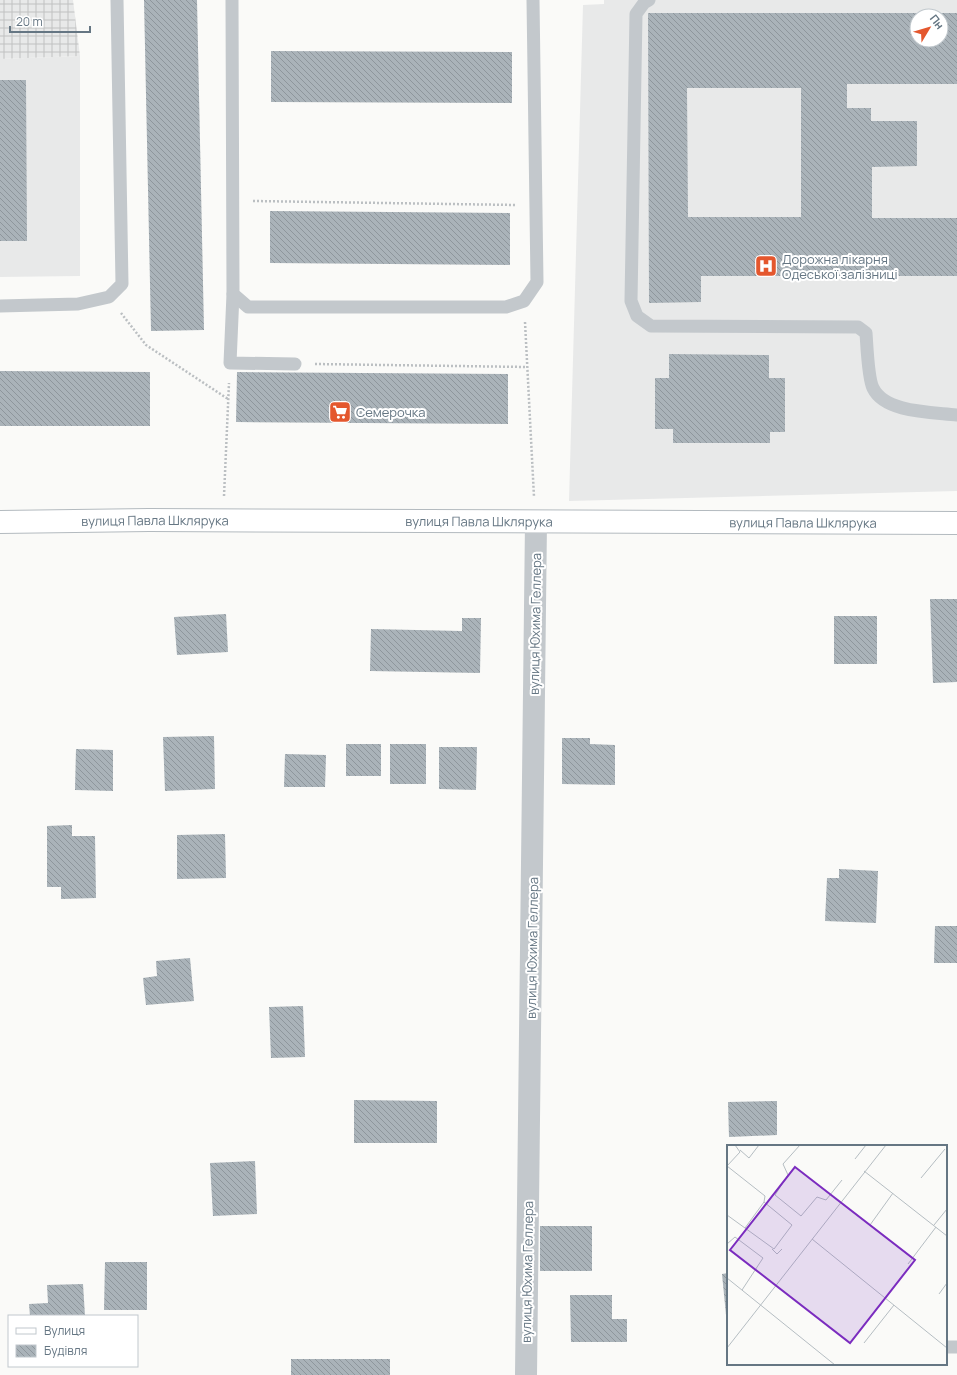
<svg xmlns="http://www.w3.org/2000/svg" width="957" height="1375" font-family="Manrope,sans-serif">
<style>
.built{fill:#e8e9e9;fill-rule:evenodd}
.industrial{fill:url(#industrial-grid)}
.building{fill:url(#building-back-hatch);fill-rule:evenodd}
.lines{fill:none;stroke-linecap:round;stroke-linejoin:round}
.secondary-casing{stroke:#b3babf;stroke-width:24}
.path{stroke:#bbbfc2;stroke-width:2.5;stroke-dasharray:2 2;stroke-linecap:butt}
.lane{stroke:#c3c8cc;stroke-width:13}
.street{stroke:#c3c8cc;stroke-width:22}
.secondary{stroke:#fff;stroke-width:22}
.labels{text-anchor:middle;stroke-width:4;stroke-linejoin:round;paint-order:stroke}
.poi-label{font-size:13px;fill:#657683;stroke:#fff;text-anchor:start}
.street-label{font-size:13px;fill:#657683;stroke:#fff}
.inset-road{fill:none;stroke:#b5bdc2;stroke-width:1}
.view{fill:#7b2cbf;fill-opacity:0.15;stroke:#7b2cbf;stroke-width:2}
.inset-edge{fill:none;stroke:#657683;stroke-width:2}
</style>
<defs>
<pattern id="industrial-grid" width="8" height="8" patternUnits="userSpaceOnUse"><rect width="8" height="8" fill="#e8e9e9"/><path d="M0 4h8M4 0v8" fill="none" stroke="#c0c1c2"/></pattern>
<pattern id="building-back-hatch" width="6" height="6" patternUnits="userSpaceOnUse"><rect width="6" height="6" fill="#aab3b9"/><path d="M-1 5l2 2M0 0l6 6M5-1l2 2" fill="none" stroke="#8e969c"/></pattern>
</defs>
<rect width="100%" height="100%" fill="#fafaf8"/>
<g class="built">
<path d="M 604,0 L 957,0 L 957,491 L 569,501 L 583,5 L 604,4 ZM 917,16 L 941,16 L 941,40 L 917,40 Z"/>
<polygon points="80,56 80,276 0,277 0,59"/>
</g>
<polygon class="industrial" points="0,0 73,0 80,56 0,59"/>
<g class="building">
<polygon points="144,0 197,0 204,330 151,331"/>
<path d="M 648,13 L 957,13 L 957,84 L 847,84 L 847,108 L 871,108 L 871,121 L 917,121 L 917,166 L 872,167 L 872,218 L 957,218 L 957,276 L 701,276 L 701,302 L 649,303 ZM 917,16 L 941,16 L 941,40 L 917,40 ZM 687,88 L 801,88 L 801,217 L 688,217 Z"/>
<polygon points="271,51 512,52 512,103 271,102"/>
<polygon points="0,80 26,80 27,241 0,241"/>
<polygon points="270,211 510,213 510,265 270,263"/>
<polygon points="669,354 769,355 769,378 785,378 785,432 770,432 770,443 673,443 673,429 655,429 655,378 669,378"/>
<polygon points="0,371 150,372 150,426 0,426"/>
<polygon points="237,372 508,374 508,424 236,422"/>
<polygon points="930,599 957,599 957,682 933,683"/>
<polygon points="226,614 228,652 177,655 174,617"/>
<rect x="834" y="616" width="43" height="48"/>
<polygon points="462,618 481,618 480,673 370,671 371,629 462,631"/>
<polygon points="214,736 215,789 165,791 163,737"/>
<polygon points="562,738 590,738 590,744 615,745 615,785 562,784"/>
<rect x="346" y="744" width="35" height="32"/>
<rect x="390" y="744" width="36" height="40"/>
<polygon points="439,747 477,747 476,790 439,789"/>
<polygon points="76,749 113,750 113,791 75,790"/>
<polygon points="285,754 326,755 325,787 284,787"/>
<polygon points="72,825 72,836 95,836 96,898 61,899 61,887 47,887 47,826"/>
<polygon points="225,834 226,878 177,879 177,835"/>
<polygon points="839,869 878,871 876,923 825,921 827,878 839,878"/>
<polygon points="935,926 957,926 957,963 934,963"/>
<polygon points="190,958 194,1001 146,1005 143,978 157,976 156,961"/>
<polygon points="303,1006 305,1057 271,1058 269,1007"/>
<polygon points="354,1100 437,1101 437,1143 354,1143"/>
<polygon points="777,1101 777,1135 729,1137 728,1102"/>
<polygon points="255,1161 257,1214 213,1216 210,1163"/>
<rect x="540" y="1226" width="52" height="45"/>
<polygon points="105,1262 147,1262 147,1310 104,1310"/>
<polygon points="728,1273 728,1315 726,1315 722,1274"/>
<polygon points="83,1284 85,1316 30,1316 29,1304 48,1303 47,1285"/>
<polygon points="570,1295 612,1295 612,1319 627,1319 627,1342 571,1342"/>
<rect x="291" y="1359" width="99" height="16"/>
</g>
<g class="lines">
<g class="secondary-casing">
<g id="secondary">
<path id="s1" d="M 0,522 L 149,520 L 957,523"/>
</g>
</g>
<g class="path">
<polyline points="253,201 516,205"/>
<polyline points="121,313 146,345 228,399"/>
<polyline points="525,322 534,497"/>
<polyline points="315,364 527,367"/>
<polyline points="224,496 229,383"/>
</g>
<g class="lane">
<polyline points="232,0 233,294 248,307 506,307 524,301 537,282 533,0"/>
<path d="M 649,0 L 644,3 L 636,14 L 631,301 L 637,316 L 651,326 L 858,327 L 866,333 C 867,346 868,378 873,388 C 885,413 932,412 957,415"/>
<polyline points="233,294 230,363 295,364"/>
<polyline points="0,306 78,304 109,297 122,284 117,0"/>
<polyline points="946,1347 957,1347"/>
</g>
<polyline class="street" points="526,1375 536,522"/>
<use href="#secondary" class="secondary"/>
</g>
<defs>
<g id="hospital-square" transform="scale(1.15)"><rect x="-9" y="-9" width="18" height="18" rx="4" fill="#e4572e" stroke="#fff"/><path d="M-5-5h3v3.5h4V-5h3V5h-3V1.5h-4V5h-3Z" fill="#fff"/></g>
<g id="supermarket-square" transform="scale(1.15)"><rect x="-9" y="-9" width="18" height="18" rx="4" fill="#e4572e" stroke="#fff"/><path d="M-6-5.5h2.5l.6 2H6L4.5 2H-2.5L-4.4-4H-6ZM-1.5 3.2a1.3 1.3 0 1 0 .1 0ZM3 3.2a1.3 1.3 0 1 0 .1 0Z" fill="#fff"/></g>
</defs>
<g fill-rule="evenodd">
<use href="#hospital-square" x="766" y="266"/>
<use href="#supermarket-square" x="340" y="412"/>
</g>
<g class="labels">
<g class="poi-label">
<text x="782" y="264">Дорожна лікарня<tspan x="782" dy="15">Одеської залізниці</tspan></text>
<text x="356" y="417">Семерочка</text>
</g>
<g class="street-label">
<text dy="5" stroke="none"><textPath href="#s1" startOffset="155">вулиця Павла Шклярука</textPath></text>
<text dy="5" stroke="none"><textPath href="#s1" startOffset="479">вулиця Павла Шклярука</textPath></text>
<text dy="5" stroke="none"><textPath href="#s1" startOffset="803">вулиця Павла Шклярука</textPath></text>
<text transform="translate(535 624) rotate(-89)" y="5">вулиця Юхима Геллера</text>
<text transform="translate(532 948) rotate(-89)" y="5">вулиця Юхима Геллера</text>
<text transform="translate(527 1272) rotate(-89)" y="5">вулиця Юхима Геллера</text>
</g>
</g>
<g transform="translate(727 1145)">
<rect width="220" height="220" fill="#fafaf8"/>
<path class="inset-road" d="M 8,0 L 13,7 L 0,21 L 38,51 L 37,57 L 18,83M 73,0 L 56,19 L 61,30 L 48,50 L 74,71 L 90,52 L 99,55 L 115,35M 13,5 L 22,13 L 32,0M 128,14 L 139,0M 137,26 L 220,91M 194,33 L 218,4M 0,70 L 47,104 L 65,80 L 37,57M 143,80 L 166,48M 207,80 L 220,64M 85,94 L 220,203M 0,99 L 8,92 L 36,113 L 15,145M 45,104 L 50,109 L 55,104M 181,119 L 209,82M 0,133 L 108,220M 212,149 L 220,138M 137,198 L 167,160M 0,203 L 159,0"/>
<path class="view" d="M 68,22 L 188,115 L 123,198 L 3,105 Z"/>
<rect width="220" height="220" class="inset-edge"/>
</g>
<rect x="8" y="1315" width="130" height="52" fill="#ffffff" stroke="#c1c8cd"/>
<rect x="16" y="1328" width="20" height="6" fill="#ffffff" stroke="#c1c8cd"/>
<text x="44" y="1335" font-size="12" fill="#657683">Вулиця</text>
<rect x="16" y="1345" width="20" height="12" fill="url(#building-back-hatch)" stroke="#c1c8cd"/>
<text x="44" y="1355" font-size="12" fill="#657683">Будівля</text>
<g transform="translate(929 28) rotate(52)"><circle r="19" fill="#ffffff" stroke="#c1c8cd"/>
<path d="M0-3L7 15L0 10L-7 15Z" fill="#e4572e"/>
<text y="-6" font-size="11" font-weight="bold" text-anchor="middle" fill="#657683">Пн</text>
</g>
<path d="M10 26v6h80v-6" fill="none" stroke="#657683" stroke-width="2"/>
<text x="16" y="26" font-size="12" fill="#657683" stroke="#ffffff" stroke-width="3" paint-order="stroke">20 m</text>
</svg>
